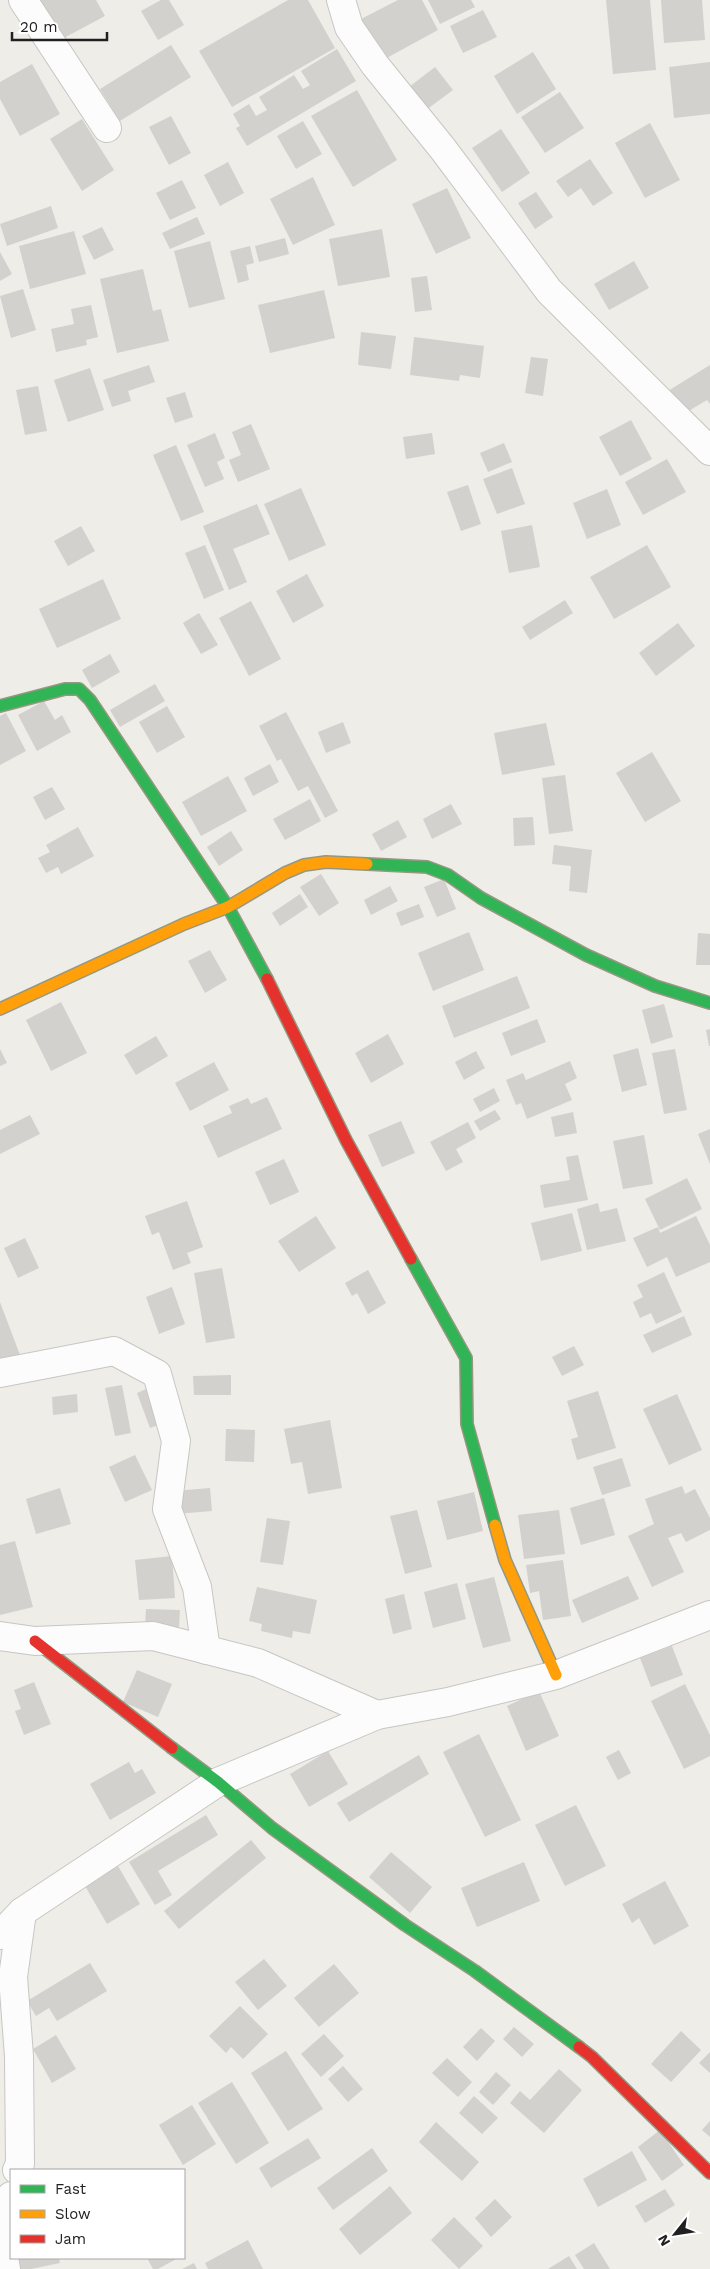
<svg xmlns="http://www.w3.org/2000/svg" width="710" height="2269" font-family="'Work Sans',sans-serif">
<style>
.building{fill:#d2d1cd}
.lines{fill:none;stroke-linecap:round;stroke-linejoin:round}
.street-casing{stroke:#c7c6c4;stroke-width:30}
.fast-casing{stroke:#959880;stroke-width:14}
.slow-casing{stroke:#959880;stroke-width:14}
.jam-casing{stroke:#959880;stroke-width:14}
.street{stroke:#fcfcfc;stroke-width:28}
.fast{stroke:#30b455;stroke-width:11}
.slow{stroke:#ff9f0a;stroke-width:11}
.jam{stroke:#e5322d;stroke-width:11}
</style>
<rect width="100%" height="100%" fill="#eeede8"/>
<g class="building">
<polygon points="39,0 96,0 105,16 60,40"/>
<polygon points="161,0 169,0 184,25 158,40 141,11"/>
<polygon points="288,0 308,0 335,48 232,107 199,51"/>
<polygon points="398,0 422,0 438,30 383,60 361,19"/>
<polygon points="428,0 471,0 475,7 440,24"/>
<polygon points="606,0 650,0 656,70 613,74"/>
<polygon points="661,0 702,0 705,40 664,43"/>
<polygon points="483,10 497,37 463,53 450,26"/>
<polygon points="171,45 191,77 120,121 100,89"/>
<polygon points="337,49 356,81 247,146 236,128 240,126 233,114 249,104 256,116 267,110 259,97 294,75 303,89 310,85 301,71"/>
<polygon points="533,52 556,89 517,114 494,76"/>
<polygon points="710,62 710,114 674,118 669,67"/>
<polygon points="32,64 60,114 20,136 0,99 0,82"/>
<polygon points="435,67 453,90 426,110 409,87"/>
<polygon points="357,90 397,160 353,187 311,116"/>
<polygon points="560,92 584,128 545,153 521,117"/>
<polygon points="171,116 191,153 169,165 149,127"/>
<polygon points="82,119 114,170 82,191 50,139"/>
<polygon points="303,121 322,154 296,169 277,136"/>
<polygon points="650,123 680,180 645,198 615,143"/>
<polygon points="501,129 530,173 502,192 472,148"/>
<polygon points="590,159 613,193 593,206 581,188 568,197 556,181"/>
<polygon points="228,162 244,193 220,206 204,175"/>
<polygon points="313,177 335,225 293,245 270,199"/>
<polygon points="182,180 196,208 170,220 156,193"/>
<polygon points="447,188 471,238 436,254 412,204"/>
<polygon points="536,192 553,217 535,229 518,203"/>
<polygon points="51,206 58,228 7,246 0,224"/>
<polygon points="197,217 205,234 170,249 162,233"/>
<polygon points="102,227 114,250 94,260 82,236"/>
<polygon points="382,229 390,277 338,286 329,239"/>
<polygon points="74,231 86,274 30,289 19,246"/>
<polygon points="285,238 289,254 259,262 255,246"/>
<polygon points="210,241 225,299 189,308 174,251"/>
<polygon points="250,246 254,263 246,265 249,280 238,283 230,251"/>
<polygon points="0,252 12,274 0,281"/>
<polygon points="634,261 649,288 609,310 594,284"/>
<polygon points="143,269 153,311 161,309 169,341 117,353 100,279"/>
<polygon points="427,276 432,310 415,312 411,278"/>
<polygon points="23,289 36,330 11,338 0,296"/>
<polygon points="324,290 335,338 270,353 258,305"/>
<polygon points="91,305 98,337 86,340 87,345 56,352 51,329 74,324 71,309"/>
<polygon points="361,332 396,336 391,369 358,365"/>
<polygon points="414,337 484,346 480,378 460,375 459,381 410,375"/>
<polygon points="531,357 548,359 543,396 525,393"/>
<polygon points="149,365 155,382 128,391 131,401 112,407 103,380"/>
<polygon points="710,365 710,404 707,400 682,415 668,391"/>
<polygon points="90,368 104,410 68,422 54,380"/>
<polygon points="38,386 47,431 25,435 16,390"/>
<polygon points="185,392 193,417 175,423 166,398"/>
<polygon points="631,420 652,459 620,476 599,437"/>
<polygon points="251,424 270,469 238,482 229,460 241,455 232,432"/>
<polygon points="215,433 225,458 217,462 224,479 205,487 187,445"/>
<polygon points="432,433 435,454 406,459 403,437"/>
<polygon points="504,443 512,462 488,472 480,453"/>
<polygon points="176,445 204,512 181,521 153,455"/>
<polygon points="667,459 686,492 643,515 625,482"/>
<polygon points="512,468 525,504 497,514 483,479"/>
<polygon points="468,485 481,524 461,531 447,492"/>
<polygon points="301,488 326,545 289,561 264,504"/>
<polygon points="607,489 621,525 587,539 573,503"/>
<polygon points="257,504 270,534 233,549 247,582 229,590 203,526"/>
<polygon points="532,525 540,567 509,573 501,531"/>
<polygon points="81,526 95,551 68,566 54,541"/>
<polygon points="205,545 224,590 204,599 185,553"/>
<polygon points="647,545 671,587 614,619 590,577"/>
<polygon points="307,574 324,606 293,623 276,591"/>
<polygon points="103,579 121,619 57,648 39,609"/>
<polygon points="565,600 573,613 530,640 522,627"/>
<polygon points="251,601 281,659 249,676 219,618"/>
<polygon points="199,613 218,645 201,654 183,623"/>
<polygon points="678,623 695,646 656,676 639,653"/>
<polygon points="110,654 120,672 92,688 82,670"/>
<polygon points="155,684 165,701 120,727 110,710"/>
<polygon points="44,701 55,720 62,715 71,732 37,751 18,715"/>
<polygon points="167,706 185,737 157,753 139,722"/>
<polygon points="286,712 338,811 325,818 308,786 298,791 281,759 277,761 259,726"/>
<polygon points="6,713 26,751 0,765 0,716"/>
<polygon points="343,722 351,743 326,753 318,732"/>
<polygon points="546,723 555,765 502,775 494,733"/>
<polygon points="652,752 681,801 645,822 616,773"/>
<polygon points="270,764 279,782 253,796 244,778"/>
<polygon points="565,775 573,831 549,834 542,778"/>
<polygon points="228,776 247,811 201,836 182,802"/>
<polygon points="52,787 65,809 45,820 33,797"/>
<polygon points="310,799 321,821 285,840 273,819"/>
<polygon points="451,804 462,824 432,839 423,819"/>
<polygon points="533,817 535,845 514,846 513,818"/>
<polygon points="398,820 407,837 381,851 372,834"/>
<polygon points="78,827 94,856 61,874 58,867 46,873 38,858 50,852 46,845"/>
<polygon points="231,831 243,850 219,866 207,847"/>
<polygon points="554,845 592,850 587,893 569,891 571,866 552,864"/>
<polygon points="321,874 339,903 319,916 300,887"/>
<polygon points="444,879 456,909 437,917 424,887"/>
<polygon points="390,886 398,901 371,915 364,900"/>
<polygon points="300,894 308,907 280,926 272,913"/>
<polygon points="419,904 424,917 401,926 396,913"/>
<polygon points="469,932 484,970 433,991 418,953"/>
<polygon points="698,933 710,934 710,965 696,965"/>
<polygon points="210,950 227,980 205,993 188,961"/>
<polygon points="517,976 530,1008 454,1038 442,1006"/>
<polygon points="61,1002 87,1053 51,1071 26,1020"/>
<polygon points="664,1004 673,1037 651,1044 642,1010"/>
<polygon points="537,1019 546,1042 511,1056 502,1033"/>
<polygon points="710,1029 710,1046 709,1046 706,1030"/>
<polygon points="388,1034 404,1064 371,1083 355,1053"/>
<polygon points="156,1036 168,1056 136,1075 124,1055"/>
<polygon points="638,1048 647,1085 622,1092 613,1055"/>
<polygon points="0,1049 7,1063 0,1066"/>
<polygon points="675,1049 687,1110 664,1114 652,1053"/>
<polygon points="476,1051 485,1068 464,1080 455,1062"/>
<polygon points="570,1061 577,1078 565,1084 572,1100 527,1119 521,1103 516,1105 506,1080 523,1073 526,1080"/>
<polygon points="214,1062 229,1090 190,1111 175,1083"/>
<polygon points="494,1088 500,1101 480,1112 473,1099"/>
<polygon points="267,1097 282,1129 218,1158 203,1126 232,1113 229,1106 248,1098 251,1104"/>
<polygon points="495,1110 501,1119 480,1131 474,1121"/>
<polygon points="573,1112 577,1133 555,1137 551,1117"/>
<polygon points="30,1115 40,1134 0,1154 0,1130"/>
<polygon points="401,1121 415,1153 382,1167 368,1135"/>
<polygon points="468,1122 476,1138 456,1149 463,1162 446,1171 430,1142"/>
<polygon points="710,1129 710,1164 698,1134"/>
<polygon points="644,1135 653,1184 623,1189 613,1141"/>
<polygon points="578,1155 588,1200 544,1208 540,1185 570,1180 566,1157"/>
<polygon points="284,1159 299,1192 270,1205 255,1172"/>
<polygon points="687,1178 702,1209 660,1230 645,1199"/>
<polygon points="187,1201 203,1247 187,1253 191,1263 173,1270 159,1232 152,1235 145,1216"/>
<polygon points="598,1203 600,1212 617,1208 626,1241 587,1250 577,1209"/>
<polygon points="572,1213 582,1251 541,1261 531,1223"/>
<polygon points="316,1216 336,1248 299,1272 278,1241"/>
<polygon points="696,1216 710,1245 710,1262 676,1277 667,1257 647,1267 633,1238 658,1227 660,1233"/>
<polygon points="25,1238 39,1268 18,1278 4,1248"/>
<polygon points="222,1268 235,1338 206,1343 194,1273"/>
<polygon points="368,1270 386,1303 368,1314 357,1293 352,1296 345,1283"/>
<polygon points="664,1272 682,1312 656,1324 651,1313 640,1318 633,1302 643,1297 637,1285"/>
<polygon points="172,1287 185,1324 159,1334 146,1297"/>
<polygon points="0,1302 20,1355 0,1362"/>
<polygon points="684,1316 692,1335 652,1353 643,1335"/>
<polygon points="574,1346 584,1365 562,1376 552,1357"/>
<polygon points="231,1375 231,1395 194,1395 193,1376"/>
<polygon points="122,1385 131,1433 115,1436 105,1388"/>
<polygon points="153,1386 167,1422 150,1428 137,1393"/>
<polygon points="598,1391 616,1448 577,1460 571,1439 578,1437 567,1401"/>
<polygon points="77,1394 78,1412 53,1415 52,1397"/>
<polygon points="677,1394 702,1450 669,1465 643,1409"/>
<polygon points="330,1420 342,1488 308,1494 302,1462 291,1464 284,1429"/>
<polygon points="226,1429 255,1430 254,1462 225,1461"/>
<polygon points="135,1455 152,1490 125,1502 109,1467"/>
<polygon points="622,1458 631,1486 602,1495 593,1467"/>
<polygon points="682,1486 685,1494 695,1489 710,1518 710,1530 686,1542 681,1533 668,1538 684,1572 652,1587 628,1536 654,1524 645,1499"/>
<polygon points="60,1488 71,1524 36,1534 26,1499"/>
<polygon points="210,1488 212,1511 176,1514 174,1491"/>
<polygon points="474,1492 483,1531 447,1540 437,1501"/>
<polygon points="604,1498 615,1535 581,1545 570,1508"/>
<polygon points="417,1510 432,1567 405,1574 390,1516"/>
<polygon points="559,1510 565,1554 524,1559 518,1515"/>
<polygon points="267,1518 290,1521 283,1565 260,1562"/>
<polygon points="15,1541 33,1607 0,1615 0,1545"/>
<polygon points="172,1556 175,1598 139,1600 135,1560"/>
<polygon points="563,1560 571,1616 543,1620 539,1591 530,1593 526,1565"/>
<polygon points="628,1576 639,1599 582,1623 572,1600"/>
<polygon points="494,1577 511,1641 483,1648 465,1584"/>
<polygon points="457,1583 466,1619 433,1628 424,1592"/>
<polygon points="257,1587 317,1600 310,1634 293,1631 292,1638 261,1631 262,1624 249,1621"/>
<polygon points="404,1594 412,1629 393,1634 385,1599"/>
<polygon points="146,1609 180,1610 179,1627 145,1626"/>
<polygon points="672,1646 683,1675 651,1687 640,1658"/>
<polygon points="137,1670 172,1684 158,1717 123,1702"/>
<polygon points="34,1682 51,1724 24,1735 15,1711 21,1709 14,1690"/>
<polygon points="685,1684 710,1735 710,1756 684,1769 651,1701"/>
<polygon points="539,1691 559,1736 526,1751 507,1706"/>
<polygon points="479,1734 521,1820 485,1837 443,1752"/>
<polygon points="619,1750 631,1773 618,1780 606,1757"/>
<polygon points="328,1751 348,1784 309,1807 290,1774"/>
<polygon points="419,1755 429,1774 349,1822 337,1803"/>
<polygon points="129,1762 135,1773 142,1769 156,1793 110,1820 90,1784"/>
<polygon points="576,1805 606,1866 565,1886 535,1825"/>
<polygon points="206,1815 218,1835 158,1871 172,1895 155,1905 129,1862"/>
<polygon points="251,1840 266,1858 179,1929 164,1911"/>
<polygon points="391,1852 432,1887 410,1913 369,1877"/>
<polygon points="524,1862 540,1901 477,1927 461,1888"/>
<polygon points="118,1866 140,1904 107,1924 85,1886"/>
<polygon points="665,1881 689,1926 654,1945 639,1918 632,1923 622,1904"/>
<polygon points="264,1959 287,1986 258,2010 235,1982"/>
<polygon points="90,1963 107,1991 57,2021 49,2008 36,2016 27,2001"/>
<polygon points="334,1964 359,1993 319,2027 294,1998"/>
<polygon points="240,2006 268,2034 243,2059 231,2047 226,2053 209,2036"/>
<polygon points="514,2027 534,2044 522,2057 503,2039"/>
<polygon points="481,2028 495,2041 477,2061 463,2047"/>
<polygon points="681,2031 701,2050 671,2082 651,2064"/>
<polygon points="324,2034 344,2056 321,2077 301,2054"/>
<polygon points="56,2035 76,2069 52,2083 33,2049"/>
<polygon points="286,2051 323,2109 288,2131 251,2073"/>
<polygon points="710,2052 710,2073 699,2063"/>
<polygon points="447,2058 472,2082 458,2097 432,2073"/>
<polygon points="343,2066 363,2089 348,2102 328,2079"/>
<polygon points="559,2069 582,2090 544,2133 510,2103 520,2091 530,2100"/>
<polygon points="496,2072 511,2085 493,2105 479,2092"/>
<polygon points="232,2082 269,2143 236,2164 198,2103"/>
<polygon points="474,2096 498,2118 482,2134 459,2113"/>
<polygon points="192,2105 216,2144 183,2165 159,2125"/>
<polygon points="710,2121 710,2137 702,2130"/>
<polygon points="436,2122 479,2162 462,2181 419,2142"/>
<polygon points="660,2130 684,2165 662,2181 638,2147"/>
<polygon points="308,2138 321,2158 271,2188 259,2168"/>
<polygon points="372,2148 388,2171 333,2210 317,2188"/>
<polygon points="632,2151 647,2180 598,2207 583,2179"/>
<polygon points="390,2186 412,2213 360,2255 339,2229"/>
<polygon points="665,2189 675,2205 645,2223 635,2206"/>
<polygon points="495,2199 512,2217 491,2237 475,2218"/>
<polygon points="454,2217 483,2246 459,2269 431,2240"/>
<polygon points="248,2240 263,2269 208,2269 205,2263"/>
<polygon points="594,2243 610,2269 584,2269 575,2255"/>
<polygon points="569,2256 577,2269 548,2269"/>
<polygon points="14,2258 59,2258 60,2263 31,2269 16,2269"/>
<polygon points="147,2258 178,2258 158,2269 153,2269"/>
<polygon points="194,2263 197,2269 182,2269"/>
</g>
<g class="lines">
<g class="street-casing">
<g id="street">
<polyline points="23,0 107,128"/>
<polyline points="341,0 349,27 375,65 443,149 549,291 710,451"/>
<polyline points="0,1373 114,1351 157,1374 176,1441 167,1509 197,1587 206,1650"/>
<polyline points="0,1636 35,1641 153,1636 258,1663 377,1715 448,1702 556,1675 710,1615"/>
<polyline points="0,1935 22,1912 218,1782 377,1715"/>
<polyline points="17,2170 20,2164 19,2056 13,1977 22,1912"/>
<polyline points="6,2269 1,2243 11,2196"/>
</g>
</g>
<g class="fast-casing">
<g id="fast">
<polyline points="0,706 65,689 79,689 90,700 228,907 267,979"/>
<polyline points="367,864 427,867 448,875 481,898 586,955 655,986 710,1003"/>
<polyline points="411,1259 466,1358 467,1424 495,1525"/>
<polyline points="172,1748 218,1782 272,1828 405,1925 475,1971 579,2047"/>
</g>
</g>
<g class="slow-casing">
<g id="slow">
<polyline points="0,1009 184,924 228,907 285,873 304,865 326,862 367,864"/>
<polyline points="495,1525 505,1560 556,1675"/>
</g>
</g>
<g class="jam-casing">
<g id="jam">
<polyline points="267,979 346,1140 411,1259"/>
<polyline points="35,1641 172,1748"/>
<polyline points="579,2047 592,2057 710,2173"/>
</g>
</g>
<use href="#street" class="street"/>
<use href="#fast" class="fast"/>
<use href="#slow" class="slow"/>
<use href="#jam" class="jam"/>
</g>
<rect x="10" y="2169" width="175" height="90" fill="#ffffff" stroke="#a6a6a6"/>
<rect x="20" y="2185" width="25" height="8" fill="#30b455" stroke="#a6a6a6"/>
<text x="55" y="2194" font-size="15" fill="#202020">Fast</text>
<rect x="20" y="2210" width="25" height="8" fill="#ff9f0a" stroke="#a6a6a6"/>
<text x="55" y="2219" font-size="15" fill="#202020">Slow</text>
<rect x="20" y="2235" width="25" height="8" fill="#e5322d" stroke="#a6a6a6"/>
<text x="55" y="2244" font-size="15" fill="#202020">Jam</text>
<g transform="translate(675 2234) rotate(240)" stroke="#ffffff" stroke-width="4" paint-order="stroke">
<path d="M0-4L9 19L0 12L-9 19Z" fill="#202020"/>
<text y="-8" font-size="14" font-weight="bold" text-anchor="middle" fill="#202020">N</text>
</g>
<path d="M12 32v8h95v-8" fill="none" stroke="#202020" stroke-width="2.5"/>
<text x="20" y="32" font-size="15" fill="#202020" stroke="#ffffff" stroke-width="4" paint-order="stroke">20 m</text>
</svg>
